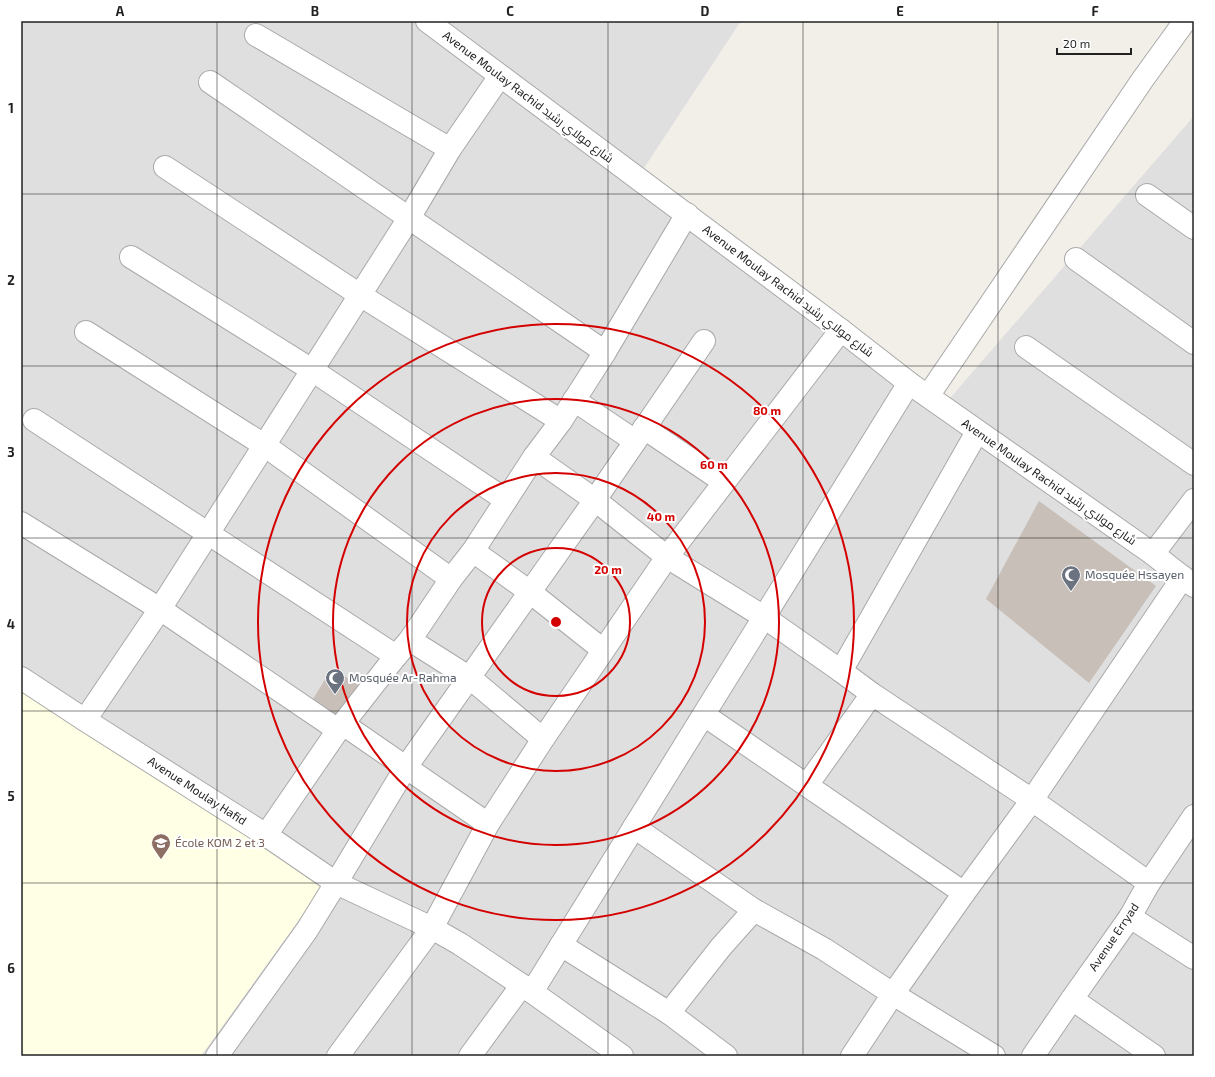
<svg xmlns="http://www.w3.org/2000/svg" width="1215" height="1077" font-family="'Exo 2',Cairo,sans-serif">
<style>
.residential{fill:#e0dfdf}
.education{fill:#ffffe5}
.building{fill:#c7bfb8}
.lines{fill:none;stroke-linecap:round;stroke-linejoin:round}
.minor-casing{stroke:#a9a9a9;stroke-width:24}
.minor{stroke:#fff;stroke-width:22}
.grid{fill:none;stroke:#222;stroke-width:1;stroke-opacity:0.55}
.ring{fill:none;stroke:#d40000;stroke-width:2}
.labels{text-anchor:middle;stroke-width:4;stroke-linejoin:round;paint-order:stroke}
.street-label{font-size:12px;fill:#222;stroke:#fff}
.worship-label{font-size:12px;fill:#5b616d;stroke:#fff;text-anchor:start}
.education-label{font-size:12px;fill:#785e54;stroke:#fff;text-anchor:start}
.centre{fill:#d40000;stroke:#fff;stroke-width:2}
.ring-label{font-size:12px;text-anchor:middle;font-weight:bold;fill:#d40000;stroke:#fff;stroke-width:4;stroke-linejoin:round;paint-order:stroke}
.neatline{fill:none;stroke:#222;stroke-width:1.5}
.grid-label{font-size:13px;text-anchor:middle;font-weight:bold;fill:#222}
</style>
<rect width="100%" height="100%" fill="#f2efe9"/>
<polygon class="residential" points="21,21 741,21 640,174 945,404 1194,116 1194,1056 21,1056"/>
<polygon class="education" points="21,680 329,878 201,1056 21,1056"/>
<g class="building">
<polygon points="1039,501 1156,586 1089,683 986,599"/>
<polygon points="332,668 361,687 335,720 310,704"/>
</g>
<g class="lines">
<g class="minor-casing">
<g id="minor">
<polyline points="427,21 841,330 909,383 1153,554 1194,586"/>
<polyline points="256,35 450,149"/>
<polyline points="210,82 605,352"/>
<polyline points="165,167 360,295 561,421"/>
<polyline points="1147,195 1194,228"/>
<polyline points="131,257 312,370 506,500"/>
<polyline points="1076,259 1194,343"/>
<polyline points="86,332 264,445 451,579"/>
<polyline points="1026,347 1194,464"/>
<polyline points="928,396 1143,79 1185,21"/>
<polyline points="574,400 635,441"/>
<polyline points="34,420 396,656"/>
<polyline points="644,428 724,482"/>
<polyline points="534,457 595,500 667,557 764,617 841,671 872,694 1032,800 1149,883"/>
<polyline points="21,523 160,609 338,730"/>
<polyline points="473,551 530,592 603,650"/>
<polyline points="1153,554 1194,500"/>
<polyline points="410,640 470,678 543,739"/>
<polyline points="841,671 977,432"/>
<polyline points="21,678 85,720 266,835 336,883 432,928 460,944 532,992 622,1056"/>
<polyline points="704,715 964,893"/>
<polyline points="85,720 160,609 360,295 409,218 450,149 500,76"/>
<polyline points="343,724 488,824"/>
<polyline points="807,785 872,694"/>
<polyline points="634,827 754,910"/>
<polyline points="266,835 338,730 396,656 410,640 451,579 473,551 534,457 561,421 605,352 687,214"/>
<polyline points="1130,917 1194,958"/>
<polyline points="561,945 669,1013 726,1056"/>
<polyline points="532,992 909,383"/>
<polyline points="1072,999 1154,1056"/>
<polyline points="669,1013 721,947 754,910 824,949 893,994 994,1056"/>
<polyline points="217,1056 307,930 336,883 406,767 595,500 704,341"/>
<polyline points="338,1056 432,928 488,824 543,739 667,557 841,330"/>
<polyline points="470,1056 522,985"/>
<polyline points="852,1056 893,994 964,893 1032,800 1183,577"/>
<polyline points="1033,1056 1072,999 1130,917 1149,883 1194,816"/>
</g>
</g>
<use href="#minor" class="minor"/>
</g>
<path class="grid" d="M 217,21 L 217,1056M 412,21 L 412,1056M 608,21 L 608,1056M 803,21 L 803,1056M 998,21 L 998,1056M 21,194 L 1194,194M 21,366 L 1194,366M 21,538 L 1194,538M 21,711 L 1194,711M 21,883 L 1194,883"/>
<g class="ring">
<circle cx="556" cy="622" r="74"/>
<circle cx="556" cy="622" r="149"/>
<circle cx="556" cy="622" r="223"/>
<circle cx="556" cy="622" r="298"/>
</g>
<defs>
<g id="mosque-pin" transform="scale(1)"><path d="M0 17L-7.5 6A9.5 9.5 0 1 1 7.5 6Z" fill="#6b7280" stroke="#fff"/><path d="M3.5-4.9A6 6 0 1 0 3.5 4.9A5 5 0 1 1 3.5-4.9Z" fill="#fff"/></g>
<g id="school-pin" transform="scale(1)"><path d="M0 17L-7.5 6A9.5 9.5 0 1 1 7.5 6Z" fill="#8d6e63" stroke="#fff"/><path d="M0-5L7-2L0 1L-7-2ZM-4 1L0 2.5L4 1V4Q0 6-4 4Z" fill="#fff"/></g>
</defs>
<g fill-rule="evenodd">
<use href="#mosque-pin" x="1071" y="575"/>
<use href="#mosque-pin" x="335" y="678"/>
<use href="#school-pin" x="161" y="843"/>
</g>
<g class="labels">
<g class="street-label">
<text transform="translate(528 97) rotate(37)" y="4">Avenue Moulay Rachid شارع مولاي رشيد</text>
<text transform="translate(788 291) rotate(37)" y="4">Avenue Moulay Rachid شارع مولاي رشيد</text>
<text transform="translate(1049 482) rotate(35)" y="4">Avenue Moulay Rachid شارع مولاي رشيد</text>
<text transform="translate(197 791) rotate(33)" y="4">Avenue Moulay Hafid</text>
<text transform="translate(1114 937) rotate(-56)" y="4">Avenue Erryad</text>
</g>
<g class="worship-label">
<text x="1085" y="579">Mosquée Hssayen</text>
<text x="349" y="682">Mosquée Ar-Rahma</text>
</g>
<g class="education-label">
<text x="175" y="847">École KOM 2 et 3</text>
</g>
</g>
<circle cx="556" cy="622" r="6" class="centre"/>
<g class="ring-label">
<text x="767" y="415">80 m</text>
<text x="714" y="469">60 m</text>
<text x="661" y="521">40 m</text>
<text x="608" y="574">20 m</text>
</g>
<rect width="1215" height="1077" fill="none" stroke="#ffffff" stroke-width="44"/>
<path d="M1057 48v6h74v-6" fill="none" stroke="#222222" stroke-width="2"/>
<text x="1063" y="48" font-size="12" fill="#222222" stroke="#ffffff" stroke-width="3" paint-order="stroke">20 m</text>
<rect x="22" y="22" width="1171" height="1033" class="neatline"/>
<g class="grid-label">
<text x="120" y="16">A</text>
<text x="315" y="16">B</text>
<text x="510" y="16">C</text>
<text x="705" y="16">D</text>
<text x="900" y="16">E</text>
<text x="1095" y="16">F</text>
<text x="11" y="113">1</text>
<text x="11" y="285">2</text>
<text x="11" y="457">3</text>
<text x="11" y="629">4</text>
<text x="11" y="801">5</text>
<text x="11" y="973">6</text>
</g>
</svg>
